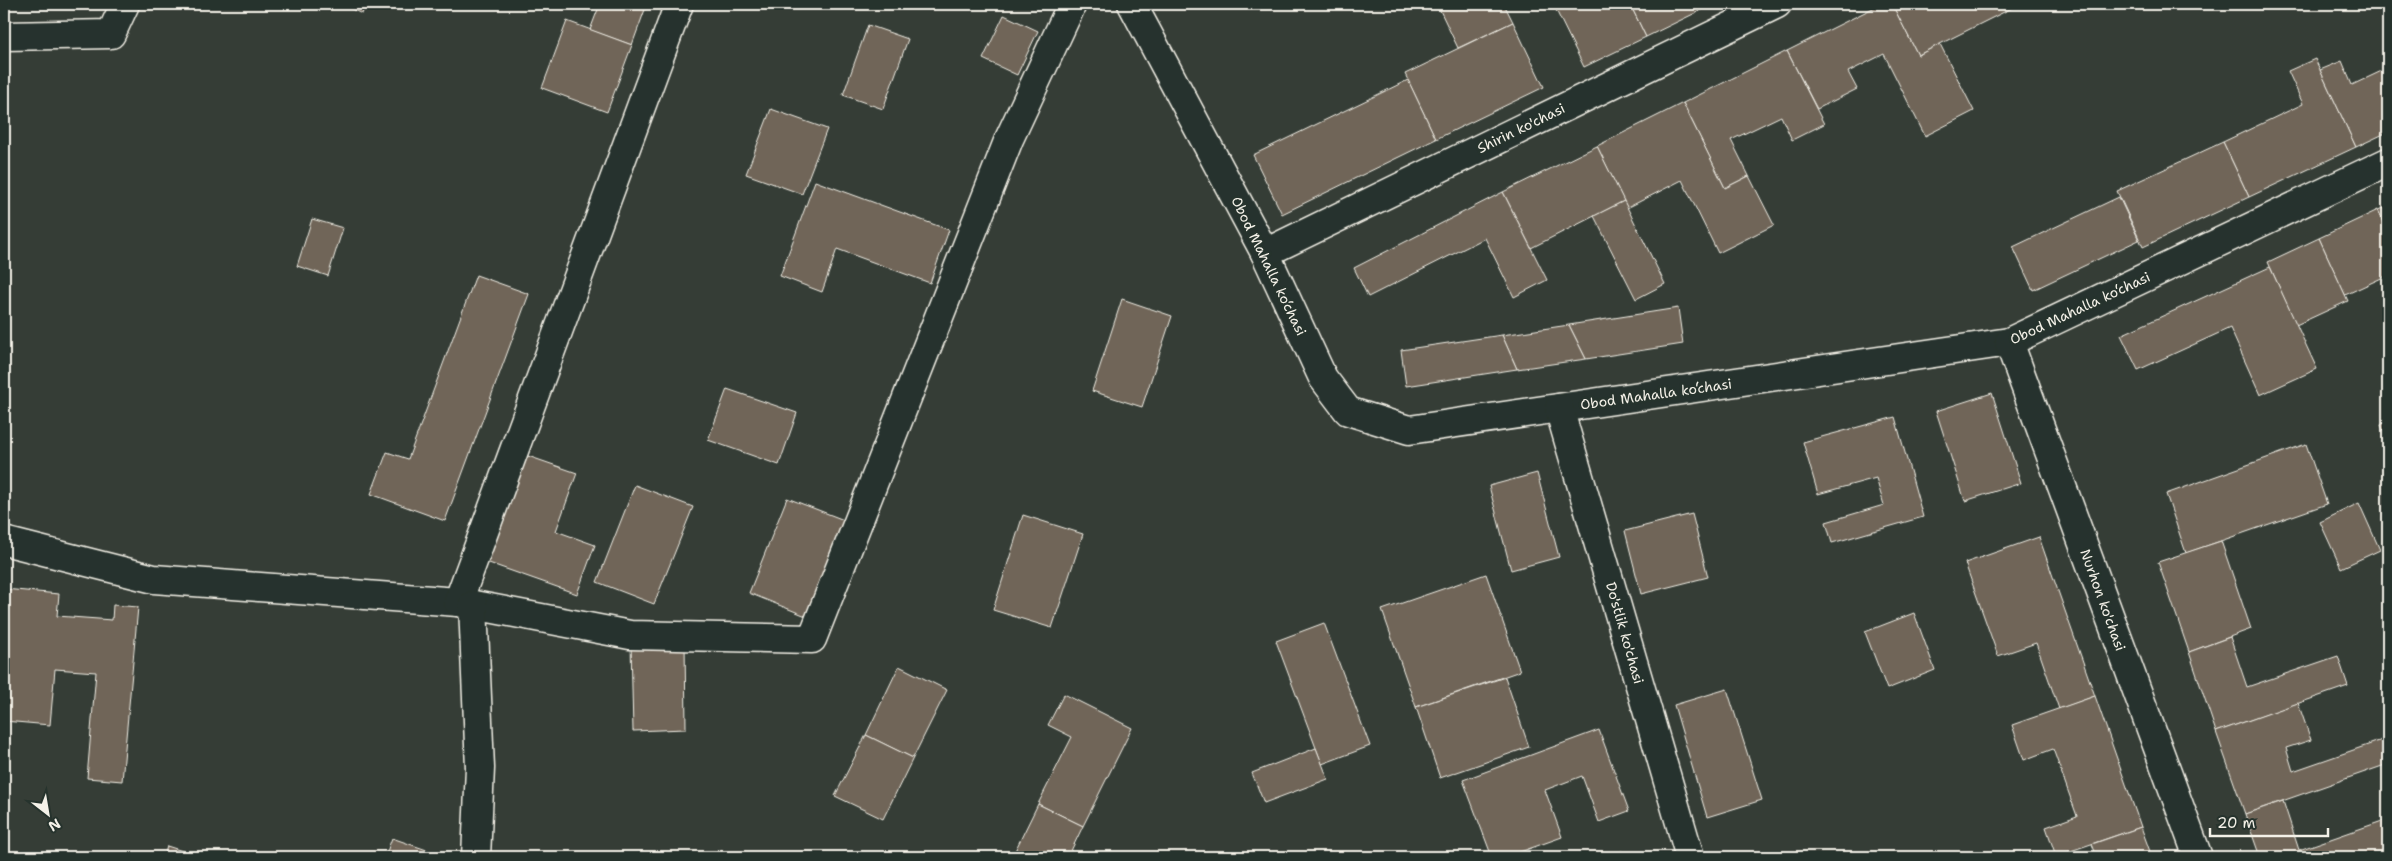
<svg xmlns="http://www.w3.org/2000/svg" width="2392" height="861" font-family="'Shantell Sans',sans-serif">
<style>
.building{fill:#6f6558;stroke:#f4f1e8}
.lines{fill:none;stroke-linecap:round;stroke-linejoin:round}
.minor-casing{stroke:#f4f1e8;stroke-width:31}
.minor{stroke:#26332d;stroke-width:28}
.labels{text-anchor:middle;stroke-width:5;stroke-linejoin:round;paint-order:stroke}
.street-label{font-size:14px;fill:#f4f1e8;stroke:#26332d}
</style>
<rect width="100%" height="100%" fill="#353d36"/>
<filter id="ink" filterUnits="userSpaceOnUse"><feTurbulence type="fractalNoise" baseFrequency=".02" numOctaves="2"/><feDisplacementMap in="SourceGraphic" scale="10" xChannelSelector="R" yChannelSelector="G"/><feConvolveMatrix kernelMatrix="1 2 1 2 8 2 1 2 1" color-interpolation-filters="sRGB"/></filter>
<g filter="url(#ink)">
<g class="building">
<polygon points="341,4 366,4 362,14"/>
<polygon points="600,4 647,4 632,45 590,30"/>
<polygon points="1437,4 1504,4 1513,22 1458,48"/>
<polygon points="1559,4 1630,4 1646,37 1584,67 1554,6"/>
<polygon points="1630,4 1714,4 1646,37"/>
<polygon points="1881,4 1892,4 1918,55 1940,44 1974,111 1925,136 1884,54 1848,72 1857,89 1817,109 1787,51"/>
<polygon points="1892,4 2020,4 1918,55"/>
<polygon points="1004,15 1038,31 1017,75 983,59"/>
<polygon points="567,21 632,45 607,112 542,88"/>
<polygon points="1513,22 1544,87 1436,139 1405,74"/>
<polygon points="868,25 908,39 883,109 843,95"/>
<polygon points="1787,51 1824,124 1792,140 1781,116 1731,140 1749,176 1725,188 1683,103"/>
<polygon points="2315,59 2356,147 2249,197 2223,142 2303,104 2288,71"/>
<polygon points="2342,61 2352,85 2388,68 2388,132 2356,147 2320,70"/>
<polygon points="1408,80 1436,139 1282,214 1253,155"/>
<polygon points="1683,103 1725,188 1749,176 1774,225 1718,253 1682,180 1627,208 1597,146"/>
<polygon points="771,109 827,129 802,194 746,174"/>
<polygon points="2223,142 2249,197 2143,247 2117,191"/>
<polygon points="1597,146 1624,201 1531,248 1503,192"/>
<polygon points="815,181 949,230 930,283 837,249 822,292 780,276"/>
<polygon points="1503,192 1547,280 1514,297 1485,238 1368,297 1354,268"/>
<polygon points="2119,197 2139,240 2033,290 2013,247"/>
<polygon points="1624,201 1665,284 1636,299 1594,216"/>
<polygon points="2388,206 2388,231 2378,210"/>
<polygon points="2378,210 2388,231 2388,275 2345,295 2319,238"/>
<polygon points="312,219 343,228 328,276 297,266"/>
<polygon points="2319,238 2348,301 2296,325 2268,262"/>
<polygon points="2270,267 2317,369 2260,395 2230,328 2138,370 2121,335"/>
<polygon points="476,275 529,294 445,521 371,494 387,452 408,459"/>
<polygon points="1122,299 1172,316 1142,407 1092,391"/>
<polygon points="1678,308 1683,344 1586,359 1569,325"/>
<polygon points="1569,325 1586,359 1517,369 1502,335"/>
<polygon points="1502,335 1517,369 1406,386 1401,350"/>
<polygon points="727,389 797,413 779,465 708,440"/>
<polygon points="1992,393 2021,483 1965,501 1936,411"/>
<polygon points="1895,417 1923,517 1832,543 1826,522 1884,505 1876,478 1818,494 1803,442"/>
<polygon points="2388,421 2388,442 2381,425"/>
<polygon points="2306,444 2327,504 2186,553 2166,494"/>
<polygon points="525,455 577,473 556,531 595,545 577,594 486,562"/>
<polygon points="1537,473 1559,557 1511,570 1489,486"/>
<polygon points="635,485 693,507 654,604 597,582"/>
<polygon points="787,498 844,520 806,616 749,593"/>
<polygon points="2359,503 2380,550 2341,568 2320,522"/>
<polygon points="1692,514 1708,577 1641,594 1625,531"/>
<polygon points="1023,515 1083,534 1052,628 993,610"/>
<polygon points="2039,537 2095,696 2059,709 2036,643 1998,656 1965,563"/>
<polygon points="2221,541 2251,629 2189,652 2158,562"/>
<polygon points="1486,574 1520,671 1416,707 1382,610"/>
<polygon points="4,589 59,594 57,616 112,620 113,605 138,607 122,781 87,778 96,672 55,669 50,725 4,721"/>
<polygon points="1914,613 1935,670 1887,689 1865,632"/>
<polygon points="1324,623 1370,746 1322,764 1276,641"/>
<polygon points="2230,637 2247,687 2338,656 2348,686 2216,732 2189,652"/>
<polygon points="685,643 686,729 633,731 631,644"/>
<polygon points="899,666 947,690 913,758 866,735"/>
<polygon points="1505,677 1529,747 1440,778 1416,707"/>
<polygon points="1727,689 1762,800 1707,817 1674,705"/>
<polygon points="1064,694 1132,728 1083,826 1038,804 1072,737 1048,725"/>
<polygon points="2095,696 2141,827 2056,856 2046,827 2077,816 2053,749 2024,760 2012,725"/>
<polygon points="2298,703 2311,740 2286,748 2293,771 2388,738 2388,764 2245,814 2216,732"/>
<polygon points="1599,730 1629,811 1599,822 1582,776 1545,790 1562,837 1506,857 1492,857 1463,780"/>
<polygon points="866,735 913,758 883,819 835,796"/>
<polygon points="1316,748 1328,779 1264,803 1252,773"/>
<polygon points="2283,801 2299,850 2388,819 2388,857 2260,857 2245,814"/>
<polygon points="1038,804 1083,826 1068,857 1012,857"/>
<polygon points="2141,827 2152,857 2097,857 2092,844"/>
<polygon points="392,838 447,857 385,857"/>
<polygon points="167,846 201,857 164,857"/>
<polygon points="1622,851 1624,857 1604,857"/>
</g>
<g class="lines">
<g class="minor-casing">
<g id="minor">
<polyline points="1132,4 1265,253 1323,378 1348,411 1409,430 2009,342 2388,162"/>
<polyline points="4,36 111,34 125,4"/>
<polyline points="1265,253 1777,4"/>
<polyline points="2009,342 2198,857"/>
<polyline points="1559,408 1690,857"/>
<polyline points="4,541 154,579 458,602 630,635 812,639 1009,139 1072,4"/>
<polyline points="458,602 679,4"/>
<polyline points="473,605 480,768 476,857"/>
</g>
</g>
<use href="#minor" class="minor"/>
</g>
</g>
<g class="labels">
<g class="street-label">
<text transform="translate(1521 128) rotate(-26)" y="5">Shirin ko'chasi</text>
<text transform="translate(1269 266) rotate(64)" y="5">Obod Mahalla ko‘chasi</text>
<text transform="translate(2080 308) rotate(-25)" y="5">Obod Mahalla ko‘chasi</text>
<text transform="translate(1656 394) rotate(-8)" y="5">Obod Mahalla ko‘chasi</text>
<text transform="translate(2103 600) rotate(70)" y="5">Nurhon ko'chasi</text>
<text transform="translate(1625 633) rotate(74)" y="5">Do'stlik ko'chasi</text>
</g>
</g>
<rect width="2392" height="861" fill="none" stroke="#26332d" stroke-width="20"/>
<rect x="10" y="10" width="2372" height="841" fill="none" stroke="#f4f1e8" stroke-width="2" filter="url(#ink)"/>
<g transform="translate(48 814) rotate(149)" stroke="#26332d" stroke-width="4" paint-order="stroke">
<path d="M0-4L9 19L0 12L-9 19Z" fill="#f4f1e8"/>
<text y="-8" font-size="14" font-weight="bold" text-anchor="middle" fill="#f4f1e8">N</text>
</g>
<path d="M2210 828v8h118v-8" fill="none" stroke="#f4f1e8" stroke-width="2.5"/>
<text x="2217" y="828" font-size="15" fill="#f4f1e8" stroke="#26332d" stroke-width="4" paint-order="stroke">20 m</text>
</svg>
